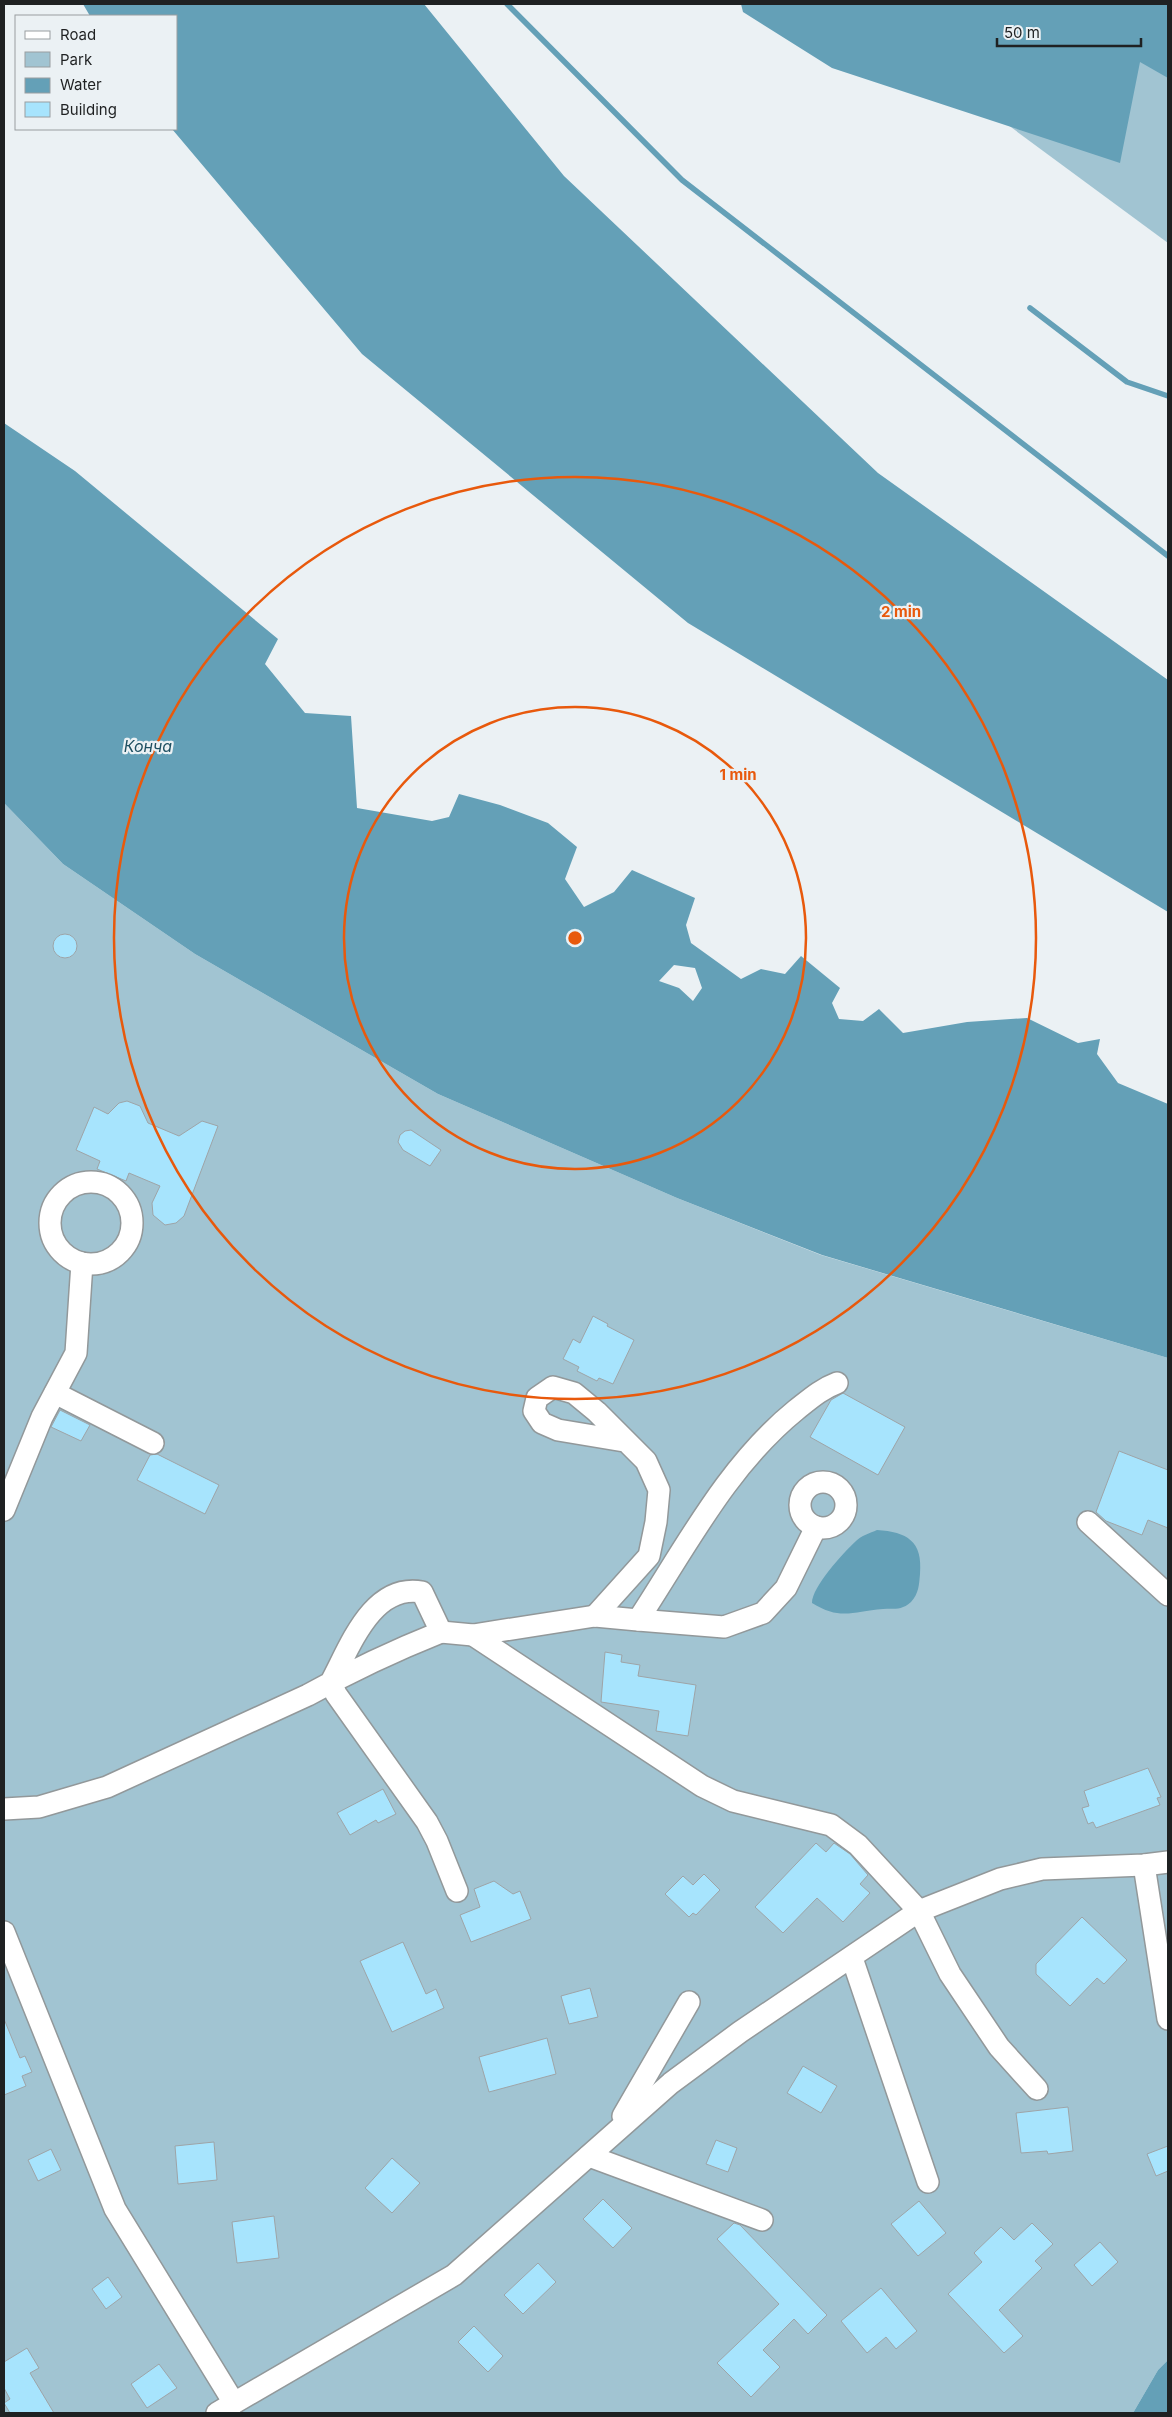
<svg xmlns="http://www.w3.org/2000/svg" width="1172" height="2417" font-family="Inter,sans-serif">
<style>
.green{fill:#a1c4d2}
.water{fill:#64a0b7;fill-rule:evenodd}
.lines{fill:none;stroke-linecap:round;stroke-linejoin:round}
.stream{stroke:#64a0b7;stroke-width:5.5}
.building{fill:#a7e4fd;stroke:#9ea4a7}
.minor-casing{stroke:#92989a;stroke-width:24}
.minor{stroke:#fff;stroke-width:21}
.ring{fill:none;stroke:#e8590c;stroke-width:2.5}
.labels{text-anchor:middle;stroke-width:4.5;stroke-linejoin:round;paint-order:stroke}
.water-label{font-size:16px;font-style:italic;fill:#1d4f61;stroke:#ebf1f4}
.centre{fill:#e8590c;stroke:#ebf1f4;stroke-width:2.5}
.ring-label{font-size:15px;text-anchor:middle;font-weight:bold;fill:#e8590c;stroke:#ebf1f4;stroke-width:4.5;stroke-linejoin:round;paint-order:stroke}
</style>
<rect width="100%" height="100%" fill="#ebf1f4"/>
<g class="green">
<polygon points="844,4 1168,4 1168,243"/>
<polygon points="4,803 63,864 195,954 438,1094 677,1198 821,1255 1168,1358 1168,2360 1158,2370 1133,2413 4,2413"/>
</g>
<g class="water">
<polygon points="83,4 424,4 564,176 878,473 1168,680 1168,912 688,623 362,354 172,129 176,129 176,16 90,16"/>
<polygon points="741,4 1168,4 1168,78 1140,62 1120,163 832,68 743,12"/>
<path d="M 4,423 L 75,471 L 278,639 L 265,664 L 305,713 L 351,716 L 357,808 L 432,821 L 449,817 L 459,794 L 500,805 L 548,823 L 577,847 L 565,879 L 584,907 L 614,892 L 632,870 L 695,898 L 686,925 L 691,943 L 741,979 L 761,969 L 785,974 L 801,956 L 840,988 L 832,1003 L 839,1019 L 863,1021 L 879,1009 L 903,1033 L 967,1022 L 1027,1018 L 1078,1043 L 1100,1039 L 1097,1054 L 1118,1083 L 1168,1104 L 1168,1358 L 822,1255 L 677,1198 L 438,1094 L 195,954 L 63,864 L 4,803 ZM 674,965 L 695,968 L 702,988 L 693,1001 L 679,988 L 659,981 Z"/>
<path d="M 877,1530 C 907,1532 923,1541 920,1574 C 919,1585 919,1593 911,1602 C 901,1611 894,1608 883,1609 C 853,1611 841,1621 812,1603 C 812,1587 843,1553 856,1541 C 861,1536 870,1533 877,1530 Z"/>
<polygon points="1168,2360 1168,2413 1133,2413 1158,2370"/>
</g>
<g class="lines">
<g class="stream">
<polyline points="507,4 682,180 1168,556"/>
<polyline points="1030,308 1127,382 1168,396"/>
</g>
</g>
<g class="building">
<circle cx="65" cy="946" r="12"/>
<polygon points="127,1101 140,1106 148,1123 179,1136 202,1121 218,1126 184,1216 176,1223 165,1225 153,1215 152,1203 160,1186 129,1173 126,1181 97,1169 100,1161 76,1150 94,1107 108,1114 119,1103"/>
<polygon points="411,1130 441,1150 430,1166 403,1150 398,1142 400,1135 405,1131"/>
<polygon points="593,1316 608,1324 607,1326 634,1340 613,1384 599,1378 597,1381 577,1371 579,1367 563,1359 573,1339 580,1343"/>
<polygon points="843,1393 905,1427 878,1475 810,1437 831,1400"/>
<polygon points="60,1410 90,1425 81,1441 51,1427"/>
<polygon points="1119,1451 1168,1470 1168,1528 1148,1520 1142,1535 1106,1521 1096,1512"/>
<polygon points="157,1454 219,1485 205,1514 137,1480 150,1455"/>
<polygon points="605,1652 622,1655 621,1662 640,1665 638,1676 696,1685 688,1736 656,1731 659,1711 601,1702"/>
<polygon points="1148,1768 1161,1797 1157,1798 1160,1805 1096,1828 1093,1822 1088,1824 1082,1808 1089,1806 1084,1791"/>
<polygon points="383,1789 396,1814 378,1823 376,1820 350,1835 337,1813"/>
<polygon points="816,1843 826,1852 834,1843 850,1854 868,1875 860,1884 870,1893 843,1922 817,1898 783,1933 755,1907"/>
<polygon points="704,1874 720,1890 696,1915 693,1913 689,1917 665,1894 683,1876 693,1885"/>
<polygon points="494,1881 513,1894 520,1891 531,1919 471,1942 460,1915 480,1907 474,1889"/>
<polygon points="1082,1917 1127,1960 1104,1984 1097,1978 1070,2006 1036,1974 1036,1964"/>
<polygon points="403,1942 426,1994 436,1989 444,2008 392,2032 360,1961"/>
<polygon points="590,1988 598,2017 569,2024 561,1996"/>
<polygon points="4,2019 20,2058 25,2056 32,2072 22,2076 26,2086 4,2095"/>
<polygon points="547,2038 556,2074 489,2092 479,2057"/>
<polygon points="803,2066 837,2086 821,2113 787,2093"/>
<polygon points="1068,2107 1073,2151 1048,2154 1047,2151 1021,2153 1016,2113"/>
<polygon points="716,2140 737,2148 728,2172 706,2164"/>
<polygon points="214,2142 217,2180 178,2184 175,2146"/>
<polygon points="1168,2146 1168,2171 1156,2176 1147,2154"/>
<polygon points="51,2149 61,2170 38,2181 28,2160"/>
<polygon points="392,2158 420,2183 392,2213 365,2188"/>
<polygon points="603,2199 632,2228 613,2248 583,2219"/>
<polygon points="919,2201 946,2233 918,2256 891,2224"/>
<polygon points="274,2216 279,2258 237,2263 232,2222"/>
<polygon points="734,2223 740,2225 827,2315 808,2334 794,2319 763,2350 780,2367 751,2397 717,2363 779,2304 717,2239"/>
<polygon points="1032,2223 1053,2244 1035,2261 1042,2268 999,2310 1023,2336 1004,2353 948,2294 982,2262 974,2253 1001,2227 1014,2240"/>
<polygon points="1100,2242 1118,2262 1092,2286 1074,2265"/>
<polygon points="538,2263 556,2282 523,2314 504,2295"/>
<polygon points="108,2277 122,2297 106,2309 92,2289"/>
<polygon points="881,2288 917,2331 896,2349 886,2337 867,2353 841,2321"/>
<polygon points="474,2326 503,2356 488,2372 458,2342"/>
<polygon points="27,2348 39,2368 30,2373 54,2413 10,2413 4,2403 10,2399 4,2388 4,2362"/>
<polygon points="159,2364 177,2388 147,2408 131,2384"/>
</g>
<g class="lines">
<g class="minor-casing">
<g id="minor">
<circle cx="91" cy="1223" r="41"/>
<polyline points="55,1393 153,1443"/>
<circle cx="823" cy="1505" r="23"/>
<polyline points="4,1510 42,1417 76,1353 82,1263"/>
<polyline points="1088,1522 1168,1595"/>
<polyline points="595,1616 649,1556 656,1522 659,1490 646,1461 597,1412 574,1393 553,1387 537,1398 534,1411 542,1423 558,1430 624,1441"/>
<polyline points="638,1620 724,1627 763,1613 786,1588 816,1527"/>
<path d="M 441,1632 L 473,1635 L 595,1616 L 638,1620 C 686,1547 727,1466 796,1410 C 810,1399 821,1389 837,1383"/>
<polyline points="473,1635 702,1786 733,1801 831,1825 858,1845 919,1911 950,1974 999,2047 1037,2089"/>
<path d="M 4,1809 L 39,1807 L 107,1787 L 308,1695 C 351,1671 396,1650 441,1632 L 422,1592 C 372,1583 350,1647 331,1682 L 336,1694 L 427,1822 L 437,1841 L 457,1891"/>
<polyline points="1144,1865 1168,2019"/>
<polyline points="4,1932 115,2209 234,2403 454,2275 671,2083 740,2032 919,1911 1000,1879 1042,1869 1144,1865 1168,1862"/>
<polyline points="852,1958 928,2182"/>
<polyline points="623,2116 689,2002"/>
<polyline points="589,2156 762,2220"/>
<polyline points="217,2413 234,2403"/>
</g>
</g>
<use href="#minor" class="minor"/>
</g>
<g class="ring">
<circle cx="575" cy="938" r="231"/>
<circle cx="575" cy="938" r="461"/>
</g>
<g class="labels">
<g class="water-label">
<text x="148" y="752">Конча</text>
</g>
</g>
<circle cx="575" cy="938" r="8" class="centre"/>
<g class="ring-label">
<text x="901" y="617">2 min</text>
<text x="738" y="780">1 min</text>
</g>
<rect width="1172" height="2417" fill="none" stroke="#1f2122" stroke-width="10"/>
<rect x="15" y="15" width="162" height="115" fill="#ebf1f4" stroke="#999ea0"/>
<rect x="25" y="31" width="25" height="8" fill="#ffffff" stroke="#999ea0"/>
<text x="60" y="40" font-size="15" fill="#1f2122">Road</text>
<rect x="25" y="52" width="25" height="15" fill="#a1c4d2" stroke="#999ea0"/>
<text x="60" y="65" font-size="15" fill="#1f2122">Park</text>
<rect x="25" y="78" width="25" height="15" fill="#64a0b7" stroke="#999ea0"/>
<text x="60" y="90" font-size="15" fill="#1f2122">Water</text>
<rect x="25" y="102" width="25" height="15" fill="#a7e4fd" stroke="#999ea0"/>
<text x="60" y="115" font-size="15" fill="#1f2122">Building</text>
<path d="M997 38v8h144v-8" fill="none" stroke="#1f2122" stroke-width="2.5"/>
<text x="1004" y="38" font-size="15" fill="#1f2122" stroke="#ebf1f4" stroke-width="4" paint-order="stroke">50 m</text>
</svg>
